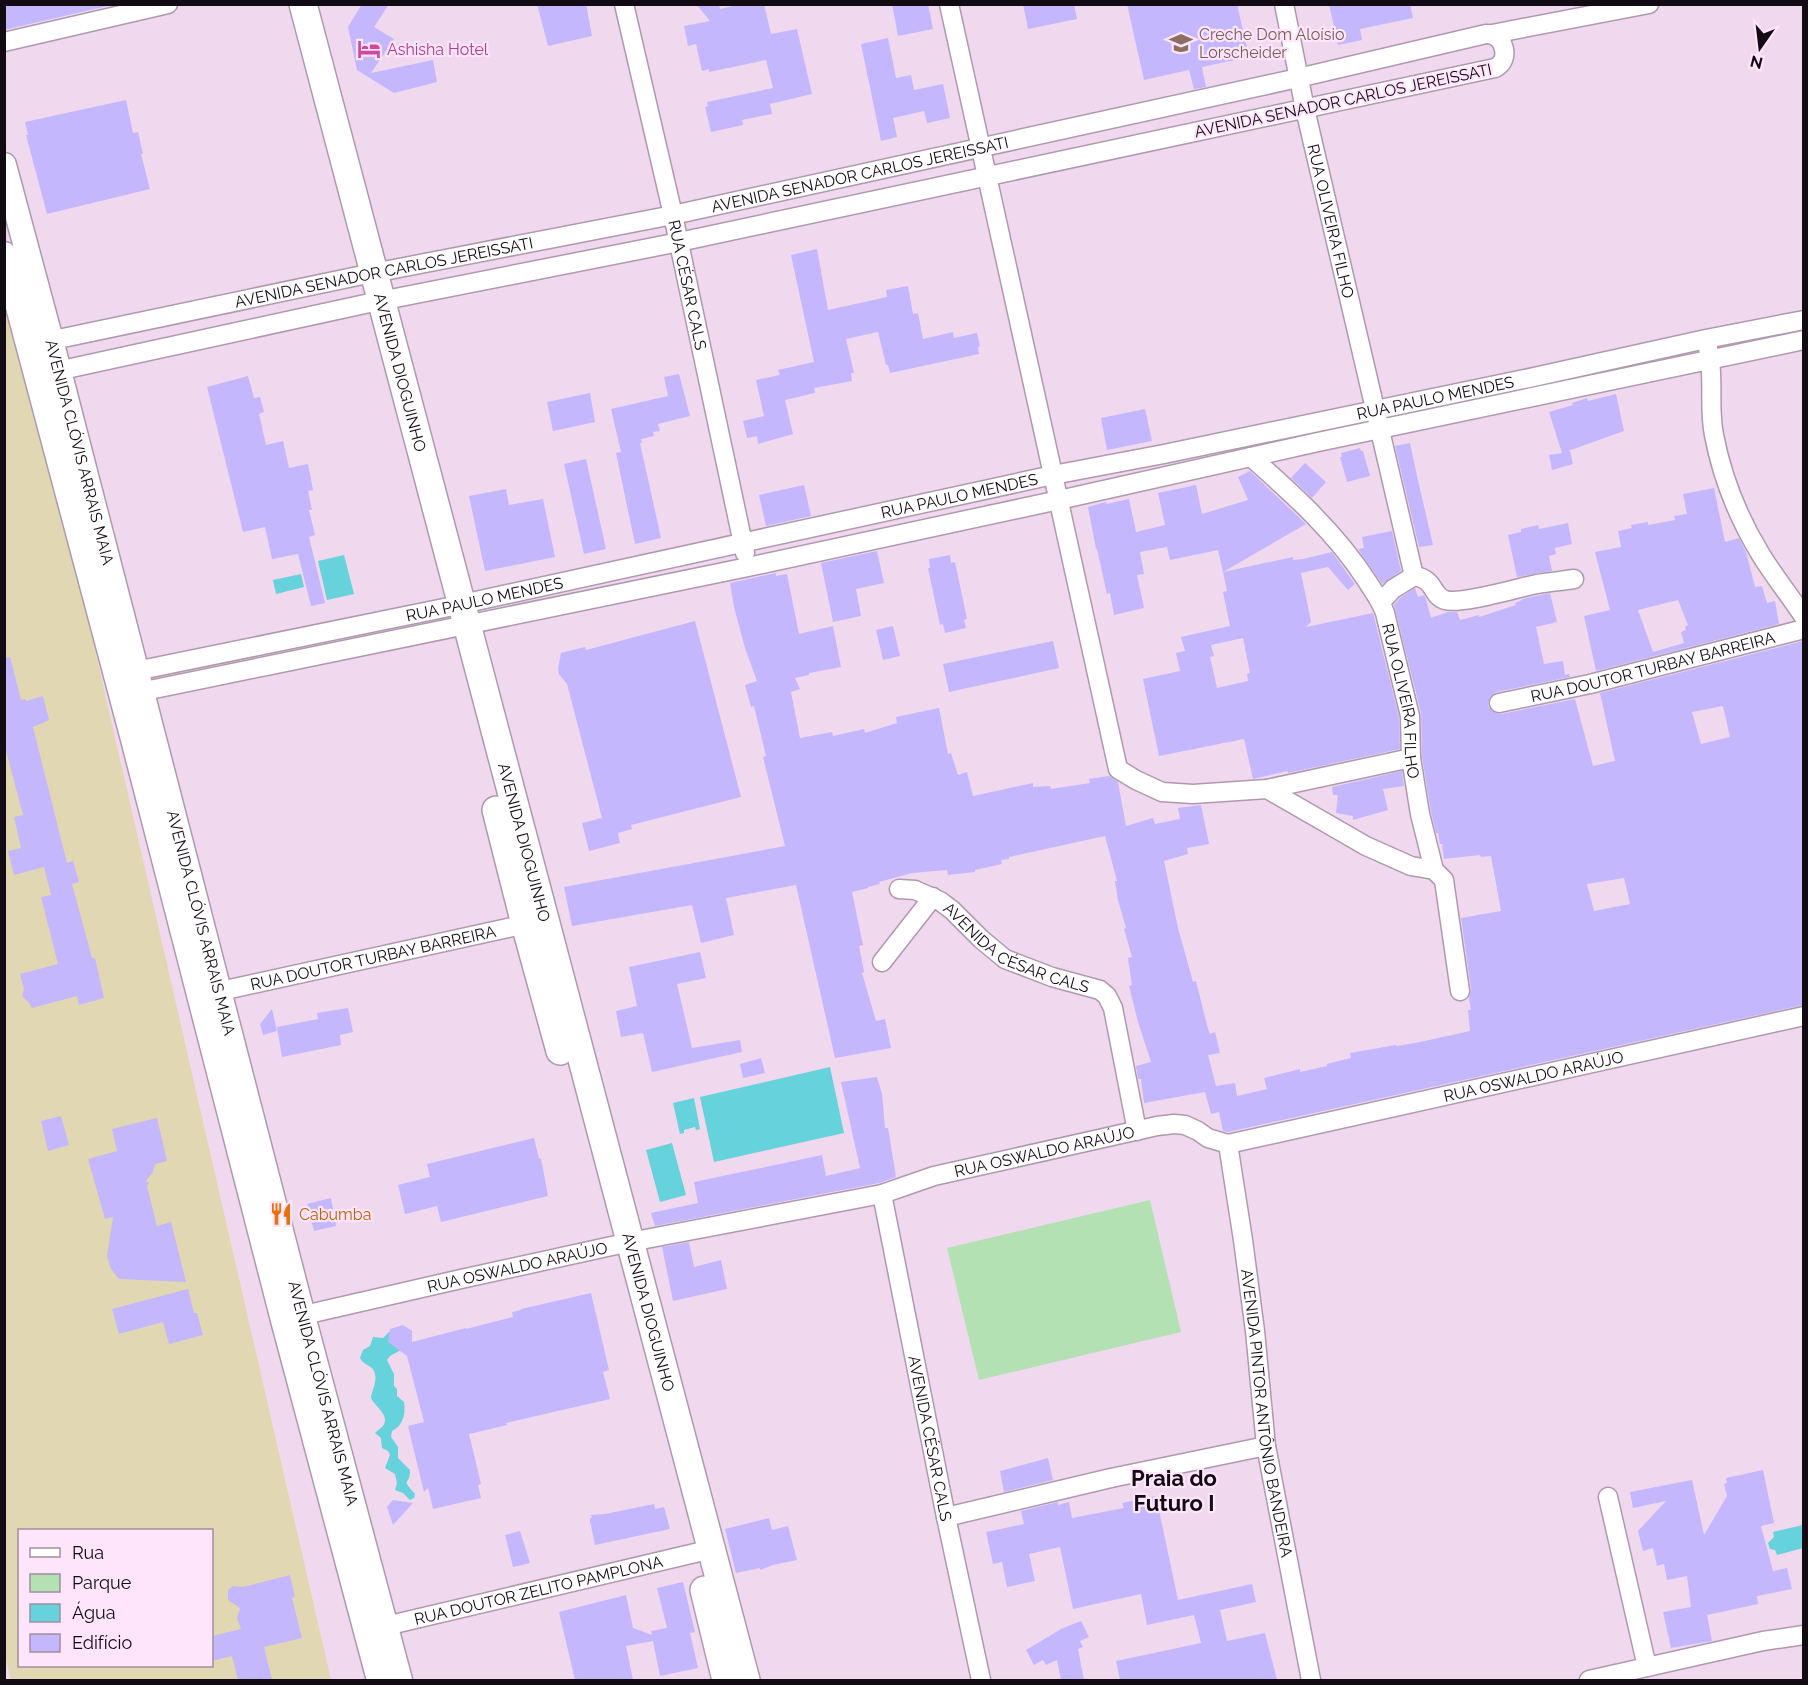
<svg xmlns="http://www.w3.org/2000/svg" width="1808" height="1685" font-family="Raleway,sans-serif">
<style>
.green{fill:#b3e1b3}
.sand{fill:#e1d7b2;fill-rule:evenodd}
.water{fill:#66d2db}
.building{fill:#c5b7fe;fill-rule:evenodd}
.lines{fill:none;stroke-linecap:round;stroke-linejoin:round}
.minor-casing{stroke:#b099ae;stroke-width:21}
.secondary-casing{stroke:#b099ae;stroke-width:27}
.primary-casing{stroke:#b099ae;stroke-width:30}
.minor{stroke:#fff;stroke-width:18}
.secondary{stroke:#fff;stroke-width:24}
.primary{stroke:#fff;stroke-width:27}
.labels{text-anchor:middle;stroke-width:4.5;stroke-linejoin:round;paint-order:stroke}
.education-label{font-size:16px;fill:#785e54;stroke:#fee5fc;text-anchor:start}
.hotel-label{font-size:16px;fill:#b23c85;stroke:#fee5fc;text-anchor:start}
.street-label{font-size:16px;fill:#130b13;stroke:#fee5fc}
.food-label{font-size:16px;fill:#c56008;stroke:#fee5fc;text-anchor:start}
.district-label{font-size:22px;font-weight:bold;fill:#130b13;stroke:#fee5fc}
</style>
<rect width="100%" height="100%" fill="#f0d8ee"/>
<polygon class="green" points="1150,1200 1181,1332 979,1380 947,1248"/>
<path class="sand" d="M 4,286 L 42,419 L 331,1680 L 11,1680 L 4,1653 ZM 20,1530 L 212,1530 L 212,1666 L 20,1666 Z"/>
<g class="water">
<polygon points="344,555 354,594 327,600 318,561"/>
<polygon points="301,574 304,587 276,594 273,580"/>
<polygon points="830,1067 844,1133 714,1162 700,1097"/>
<polygon points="694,1098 700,1129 696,1130 695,1127 684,1130 684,1133 680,1134 673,1103"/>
<polygon points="672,1143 686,1195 660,1202 646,1150"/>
<path d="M 389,1332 L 396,1333 L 401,1350 L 390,1356 L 387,1360 L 394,1374 L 394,1386 L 397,1389 L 397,1396 L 404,1402 C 406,1413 403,1426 392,1431 L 391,1437 L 398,1447 L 398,1458 L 410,1470 C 410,1487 400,1477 415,1494 L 414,1498 L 410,1500 L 403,1493 L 395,1490 L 397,1483 L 395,1474 L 385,1468 L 390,1455 L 388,1451 L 382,1448 L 381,1438 L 375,1433 C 378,1430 381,1428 383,1426 C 391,1415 374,1406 371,1398 C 372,1389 380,1378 372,1368 C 367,1364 363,1364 360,1358 L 363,1350 L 370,1346 L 373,1337 L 383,1338 Z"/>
<polygon points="1803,1525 1803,1548 1777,1555 1775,1550 1770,1549 1768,1543 1774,1537 1773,1532"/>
</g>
<g class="building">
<polygon points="4,4 116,4 4,30"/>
<polygon points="362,4 389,4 374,27 394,39 371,73 433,60 437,82 394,93 357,70 348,27"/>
<polygon points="537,4 586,4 592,36 548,46"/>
<polygon points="696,4 719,4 720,9 742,4 764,4 771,34 797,29 812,94 770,104 772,114 742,120 743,125 711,132 705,107 708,106 707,102 773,88 766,60 709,72 709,69 702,71 696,44 688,46 684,26 710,21"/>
<polygon points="892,4 928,4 933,29 898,36"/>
<polygon points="1023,4 1074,4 1077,19 1028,29"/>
<polygon points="1127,4 1237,4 1249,57 1202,67 1206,87 1194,89 1189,70 1144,80"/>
<polygon points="1329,4 1410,4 1413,18 1360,29 1362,40 1338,45"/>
<polygon points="888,38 896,78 911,75 914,90 943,84 950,118 927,123 924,111 893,118 897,137 881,141 861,44"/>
<polygon points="126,100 133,133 138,132 143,154 141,154 150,189 47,214 26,135 28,135 25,122"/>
<polygon points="817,249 828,310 887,297 886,290 908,286 913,314 918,313 923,339 953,332 954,338 977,333 980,346 978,347 979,354 890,373 888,365 886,365 878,332 846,339 854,373 851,373 852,381 814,388 815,393 785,400 793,434 758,444 757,436 747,438 743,421 764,416 756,380 780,375 778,370 814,362 791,255"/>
<polygon points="679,374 690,416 658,424 660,431 653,432 654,436 641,439 642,443 640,443 661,538 635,544 616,453 621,452 611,409 668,396 664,377"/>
<polygon points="248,376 254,398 260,397 264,412 259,414 266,445 283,441 289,468 308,464 313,490 308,491 312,510 309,510 315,535 309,537 325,603 311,606 298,554 272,559 265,527 243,532 207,387"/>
<polygon points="590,393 595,422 553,431 547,402"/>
<polygon points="1616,394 1624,431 1568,451 1570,451 1573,464 1552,470 1549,455 1562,453 1549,412 1573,405 1572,403 1587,398 1588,401"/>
<polygon points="1145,409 1152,441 1107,450 1101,418"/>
<polygon points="1410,443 1417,476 1433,545 1419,547 1395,446"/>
<polygon points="1360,448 1361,451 1363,451 1370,476 1347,482 1340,457 1342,457 1341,453"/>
<polygon points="586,459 606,549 584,554 564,464"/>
<polygon points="1305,463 1326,482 1312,498 1291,478"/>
<polygon points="1250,471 1306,524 1223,572 1218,550 1170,560 1167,547 1140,552 1144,574 1137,575 1144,608 1114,615 1110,593 1107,594 1097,549 1096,549 1088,507 1106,502 1107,504 1129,499 1136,532 1165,525 1158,493 1196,485 1202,514 1248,500 1238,477"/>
<polygon points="804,485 811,516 766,526 759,495"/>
<path d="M 1714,488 L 1725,542 L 1739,538 L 1746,552 L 1755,587 L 1762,586 L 1767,603 L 1775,601 L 1779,624 L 1596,671 L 1584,616 L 1610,610 L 1595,552 L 1621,547 L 1618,531 L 1632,528 L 1631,525 L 1648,522 L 1648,525 L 1675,520 L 1674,516 L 1687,514 L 1683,494 ZM 1678,600 L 1688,625 L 1685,627 L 1686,630 L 1681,632 L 1684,643 L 1653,652 L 1638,610 Z"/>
<polygon points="506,489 509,505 543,499 555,557 485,571 469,496"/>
<polygon points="1568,523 1572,544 1555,548 1556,554 1549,556 1552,571 1517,577 1508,535 1521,532 1521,529 1538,525 1539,529"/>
<polygon points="1392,531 1401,571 1382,584 1358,549 1364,548 1362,537"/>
<polygon points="877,551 884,583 856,589 861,616 833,622 821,563"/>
<path d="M 1332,552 L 1355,584 L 1348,590 L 1328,567 L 1301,573 L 1311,622 L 1306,627 L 1373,613 L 1399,717 L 1400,749 L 1288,773 L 1288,771 L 1253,779 L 1244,739 L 1159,756 L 1143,679 L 1180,671 L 1176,653 L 1185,651 L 1181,637 L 1230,626 L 1223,592 L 1227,591 L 1223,572 L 1293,557 L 1293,560 L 1303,559 ZM 1243,638 L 1250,673 L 1247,674 L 1248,681 L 1217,688 L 1210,657 L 1214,656 L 1211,645 Z"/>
<polygon points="950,555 951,563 955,562 967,619 964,620 966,628 945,633 943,624 940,625 928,568 930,568 929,559"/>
<path d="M 776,573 L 776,576 L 787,574 L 799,634 L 833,626 L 841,667 L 809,673 L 809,675 L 795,678 L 800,689 L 791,692 L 800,738 L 832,732 L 833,736 L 864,729 L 865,733 L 897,723 L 896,717 L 939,708 L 948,754 L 951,753 L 958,775 L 967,772 L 973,796 L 1033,783 L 1033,787 L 1050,786 L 1051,789 L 1090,783 L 1089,779 L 1109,776 L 1118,782 L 1126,826 L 1153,818 L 1155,824 L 1180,819 L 1178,808 L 1201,805 L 1209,844 L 1187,848 L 1188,854 L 1164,861 L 1178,928 L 1193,982 L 1196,981 L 1208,1029 L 1210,1034 L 1215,1032 L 1220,1053 L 1208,1055 L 1216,1086 L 1235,1083 L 1237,1096 L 1267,1089 L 1264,1078 L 1300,1069 L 1300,1072 L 1327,1066 L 1327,1064 L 1351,1058 L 1350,1053 L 1396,1045 L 1397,1046 L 1420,1042 L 1470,1031 L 1468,1010 L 1471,1010 L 1469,997 L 1471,989 L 1461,918 L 1501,911 L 1491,856 L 1481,857 L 1480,855 L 1444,859 L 1442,844 L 1440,844 L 1438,833 L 1436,833 L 1431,812 L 1422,757 L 1421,713 L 1394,605 L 1400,598 L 1415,588 L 1418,597 L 1424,595 L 1426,599 L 1431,618 L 1448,612 L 1457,612 L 1460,620 L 1479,615 L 1479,617 L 1516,605 L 1515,603 L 1522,600 L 1522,599 L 1550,593 L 1557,622 L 1536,627 L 1544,664 L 1563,661 L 1565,675 L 1569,674 L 1570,677 L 1496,692 L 1489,699 L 1488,706 L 1495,713 L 1501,714 L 1575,699 L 1593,766 L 1615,761 L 1600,693 L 1803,641 L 1803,1005 L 1228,1132 L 1223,1131 L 1219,1112 L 1211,1114 L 1205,1092 L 1144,1103 L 1141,1079 L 1138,1079 L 1136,1066 L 1151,1062 L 1138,1022 L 1129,986 L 1132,985 L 1128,958 L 1132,957 L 1124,929 L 1126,928 L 1118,900 L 1115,881 L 1117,881 L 1105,836 L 1009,857 L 1009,859 L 1001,860 L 1002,864 L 975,870 L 975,872 L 948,875 L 947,870 L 912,873 L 879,882 L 880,884 L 868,887 L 868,888 L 852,892 L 863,945 L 859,946 L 864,972 L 862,973 L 876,1021 L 885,1019 L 891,1048 L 835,1058 L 796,885 L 726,898 L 734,935 L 701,943 L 692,905 L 572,926 L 564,887 L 785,846 L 763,757 L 766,756 L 754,706 L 751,707 L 745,685 L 757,681 L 745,648 L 734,607 L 730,583 ZM 1723,706 L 1730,737 L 1701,744 L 1692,712 ZM 1624,878 L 1630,904 L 1594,911 L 1587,884 Z"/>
<polygon points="695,621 741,797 631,825 632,829 618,833 620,843 589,851 582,823 602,818 567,684 559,674 558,669 561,653 585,647 586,650"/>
<polygon points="893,626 900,656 883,660 876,630"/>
<polygon points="1053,641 1059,668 949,692 943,664"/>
<polygon points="10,657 21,700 25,699 26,701 43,696 49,720 33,727 67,863 73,861 79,882 72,884 92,958 95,958 104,998 79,1005 77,996 32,1008 30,1004 22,996 24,989 20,974 58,964 41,897 51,895 44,867 14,875 8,851 21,848 14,817 23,815 4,743 4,658"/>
<polygon points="1402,771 1404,786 1383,789 1388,810 1353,820 1353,816 1336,813 1338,795 1333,795 1332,787"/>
<polygon points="700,952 706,978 677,984 692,1048 740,1040 742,1052 652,1072 643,1033 621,1037 616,1011 637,1006 629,967"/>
<polygon points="348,1008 353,1032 340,1035 341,1045 282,1057 277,1027 318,1019 317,1013"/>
<polygon points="272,1009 277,1031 263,1035 260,1024"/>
<polygon points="761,1058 765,1073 743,1078 740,1064"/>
<polygon points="877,1077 882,1094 885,1128 888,1128 896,1177 879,1183 655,1226 651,1213 698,1203 694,1182 822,1155 826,1176 860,1168 841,1082"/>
<polygon points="61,1116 69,1145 48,1151 41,1121"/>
<polygon points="157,1118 167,1161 155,1164 153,1172 146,1181 149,1183 147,1186 157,1226 171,1222 186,1282 119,1279 111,1269 107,1256 113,1217 105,1219 88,1159 117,1151 112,1129"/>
<polygon points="534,1138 539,1159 541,1158 548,1196 441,1222 437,1206 405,1214 398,1185 430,1177 427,1164"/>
<polygon points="331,1198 336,1226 314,1231 307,1204"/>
<polygon points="689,1242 694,1267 721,1260 727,1289 673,1301 662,1247"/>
<polygon points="188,1289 194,1313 197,1313 203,1335 169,1344 163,1322 119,1334 112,1309"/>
<polygon points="591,1293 609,1370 603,1372 610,1399 506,1423 507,1425 469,1434 481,1484 478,1485 481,1498 433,1509 428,1488 424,1492 408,1426 424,1422 407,1356 388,1342 390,1329 403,1325 412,1331 412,1342 466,1328 466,1329 513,1317 512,1312 521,1310 521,1309"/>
<polygon points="1048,1458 1053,1480 1004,1492 1000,1471"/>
<polygon points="1763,1470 1774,1523 1761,1526 1773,1571 1787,1568 1792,1589 1757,1596 1758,1604 1707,1615 1712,1641 1671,1648 1663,1612 1691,1607 1687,1576 1667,1580 1664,1564 1657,1566 1653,1548 1643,1551 1638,1531 1666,1501 1633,1508 1630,1492 1692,1480 1704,1535 1727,1496 1724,1484 1727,1483 1726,1478"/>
<polygon points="1156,1496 1178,1600 1252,1584 1256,1602 1220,1610 1227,1641 1265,1633 1277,1680 1120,1680 1116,1661 1201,1643 1194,1615 1147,1625 1141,1594 1073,1609 1060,1547 1029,1554 1035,1581 1007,1587 1002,1562 993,1564 986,1532 1024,1524 1021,1511 1058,1502 1058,1505 1069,1502 1072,1518 1124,1508 1122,1503"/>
<polygon points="393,1500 413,1503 393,1525 387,1507"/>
<polygon points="654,1504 655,1509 664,1507 670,1529 595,1545 590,1521 590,1518 592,1518 591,1515 605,1514"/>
<polygon points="769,1518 772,1530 788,1526 797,1560 773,1565 760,1570 760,1568 736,1573 725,1529"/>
<polygon points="520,1531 530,1563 513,1567 505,1535"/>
<polygon points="290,1575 295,1597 292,1598 302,1638 264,1647 272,1680 238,1680 232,1656 212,1661 212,1636 241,1629 237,1618 240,1608 228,1600 228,1590 233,1586 243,1587"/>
<polygon points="683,1582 695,1632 690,1633 698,1668 660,1676 653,1641 626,1646 633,1680 575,1680 559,1612 626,1595 633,1628 652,1635 651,1631 667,1628 657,1588"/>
<polygon points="1081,1621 1089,1637 1080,1641 1083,1647 1078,1649 1084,1680 1061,1680 1057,1660 1046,1665 1043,1660 1034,1665 1026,1650 1061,1629"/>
</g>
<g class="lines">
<g class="minor-casing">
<g id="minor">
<path id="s1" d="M 624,4 L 673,215 L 745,553"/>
<polyline points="949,4 1118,769 1136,780 1162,792 1193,794 1267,789 1411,758"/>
<path id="s2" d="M 1284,4 L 1305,109 L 1414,576"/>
<polyline points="1492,34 1649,4"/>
<polyline points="4,42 168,4"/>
<path id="s3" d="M 39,343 L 358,276 L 673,215 L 1298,78 L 1486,34 C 1504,33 1512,60 1495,68 L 679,242 L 365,304 L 48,373"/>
<path d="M 1708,348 C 1715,377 1708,406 1714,435 C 1722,477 1739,519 1761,555 C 1774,576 1790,596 1804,617"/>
<path id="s4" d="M 1251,457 C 1294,495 1336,533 1367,581 C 1374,592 1381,601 1385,613 L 1410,716 L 1411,758 L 1420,814 L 1434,870 L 1444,880 L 1460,991"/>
<path d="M 1381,602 L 1393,589 L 1414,576 C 1436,579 1431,596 1445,600 C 1461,605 1517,588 1537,584 C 1549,582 1561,581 1574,579"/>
<path id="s5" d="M 126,673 L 444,608 L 1053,475 L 1164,454 L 1534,377 L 1706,339 L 1804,320"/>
<polyline points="130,694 748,567 1059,500 1318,442 1804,340"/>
<path id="s6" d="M 1499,703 L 1590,684 L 1804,629"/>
<polyline points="1267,789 1366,846 1411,866 1434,870"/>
<path id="s7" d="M 899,889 L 915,890 L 940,901 L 952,910 L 981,939 L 1005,959 L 1052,977 L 1100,990 L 1107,996 L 1113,1008 L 1137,1131"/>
<polyline points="882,962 933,897"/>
<path id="s8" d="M 207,994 L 535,922"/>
<path id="s9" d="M 1228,1144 L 1243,1240 L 1255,1331 L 1266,1446 L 1311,1680"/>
<path id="s10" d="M 882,1194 L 946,1517 L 981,1680"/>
<path id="s11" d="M 291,1318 L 461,1279 L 630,1242 L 882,1194 L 934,1176 L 1157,1126 L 1174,1124 L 1185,1125 L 1198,1131 L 1208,1138 L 1228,1144 L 1804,1016"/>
<polyline points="1608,1497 1647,1667"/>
<polyline points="946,1517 1111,1478 1266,1446"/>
<path id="s12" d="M 373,1629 L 712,1549"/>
<polyline points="1589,1680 1763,1641 1804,1635"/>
</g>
</g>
<g class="secondary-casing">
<g id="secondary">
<path id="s13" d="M 4,165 L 51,340 L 303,1316 L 400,1680"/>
<polyline points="4,254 134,743 283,1320 379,1680"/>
</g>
</g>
<g class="primary-casing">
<g id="primary">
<path id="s14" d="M 303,4 L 746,1680"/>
<polyline points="496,810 525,924 560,1051"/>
<polyline points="704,1590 726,1680"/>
</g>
</g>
<use href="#minor" class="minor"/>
<use href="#secondary" class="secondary"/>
<use href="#primary" class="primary"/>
</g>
<defs>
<g id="school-bare" transform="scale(1.8)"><path d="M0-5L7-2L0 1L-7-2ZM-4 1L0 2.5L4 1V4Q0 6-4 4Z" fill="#8d6e63" stroke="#fee5fc" stroke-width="2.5" paint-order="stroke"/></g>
<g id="hotel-bare" transform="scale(1.8)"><path d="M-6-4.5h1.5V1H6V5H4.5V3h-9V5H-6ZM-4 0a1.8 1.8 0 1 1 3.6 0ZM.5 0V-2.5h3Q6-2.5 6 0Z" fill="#d1479c" stroke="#fee5fc" stroke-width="2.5" paint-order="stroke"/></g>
<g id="restaurant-bare" transform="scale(1.8)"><path d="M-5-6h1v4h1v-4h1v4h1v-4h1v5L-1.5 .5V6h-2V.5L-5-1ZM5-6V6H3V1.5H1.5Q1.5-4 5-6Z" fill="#e8710a" stroke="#fee5fc" stroke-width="2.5" paint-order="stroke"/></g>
</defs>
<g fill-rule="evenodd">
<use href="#school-bare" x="1181" y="43"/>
<use href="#hotel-bare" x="369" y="49"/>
<use href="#restaurant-bare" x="281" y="1214"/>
</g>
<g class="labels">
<g class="education-label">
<text x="1199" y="40">Creche Dom Aloísio<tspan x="1199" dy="18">Lorscheider</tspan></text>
</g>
<g class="hotel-label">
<text x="387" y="55">Ashisha Hotel</text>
</g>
<g class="street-label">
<text transform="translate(1343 100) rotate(-12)" y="6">AVENIDA SENADOR CARLOS JEREISSATI</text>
<text dy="6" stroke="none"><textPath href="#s3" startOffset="838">AVENIDA SENADOR CARLOS JEREISSATI</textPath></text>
<text dy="6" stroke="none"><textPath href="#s2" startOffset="222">RUA OLIVEIRA FILHO</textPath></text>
<text dy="6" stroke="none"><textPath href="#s3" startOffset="352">AVENIDA SENADOR CARLOS JEREISSATI</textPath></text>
<text dy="6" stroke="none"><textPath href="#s1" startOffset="288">RUA CÉSAR CALS</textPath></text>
<text dy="6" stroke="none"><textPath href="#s14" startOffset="381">AVENIDA DIOGUINHO</textPath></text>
<text dy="6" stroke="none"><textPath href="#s5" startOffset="1338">RUA PAULO MENDES</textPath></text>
<text dy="6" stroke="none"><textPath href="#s13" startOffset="297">AVENIDA CLÓVIS ARRAIS MAIA</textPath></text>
<text dy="6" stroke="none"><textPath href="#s5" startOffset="852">RUA PAULO MENDES</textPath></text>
<text dy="6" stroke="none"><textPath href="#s5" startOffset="366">RUA PAULO MENDES</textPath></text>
<text dy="6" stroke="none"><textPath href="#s6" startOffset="158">RUA DOUTOR TURBAY BARREIRA</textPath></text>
<text dy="6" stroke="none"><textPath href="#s4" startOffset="297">RUA OLIVEIRA FILHO</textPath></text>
<text dy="6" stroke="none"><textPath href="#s14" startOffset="867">AVENIDA DIOGUINHO</textPath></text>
<text dy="6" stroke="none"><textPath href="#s13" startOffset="783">AVENIDA CLÓVIS ARRAIS MAIA</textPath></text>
<text dy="6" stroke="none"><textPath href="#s7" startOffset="135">AVENIDA CÉSAR CALS</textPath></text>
<text dy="6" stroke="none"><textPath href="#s8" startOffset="170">RUA DOUTOR TURBAY BARREIRA</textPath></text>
<text dy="6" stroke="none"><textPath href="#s11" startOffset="1276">RUA OSWALDO ARAÚJO</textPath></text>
<text dy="6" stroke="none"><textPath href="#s11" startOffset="772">RUA OSWALDO ARAÚJO</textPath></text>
<text dy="6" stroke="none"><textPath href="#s11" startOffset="232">RUA OSWALDO ARAÚJO</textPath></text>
<text dy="6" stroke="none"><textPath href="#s14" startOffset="1353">AVENIDA DIOGUINHO</textPath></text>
<text dy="6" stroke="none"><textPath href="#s13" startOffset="1269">AVENIDA CLÓVIS ARRAIS MAIA</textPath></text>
<text dy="6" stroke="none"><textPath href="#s9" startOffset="272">AVENIDA PINTOR ANTÔNIO BANDEIRA</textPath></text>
<text dy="6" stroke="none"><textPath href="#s10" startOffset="249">AVENIDA CÉSAR CALS</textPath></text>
<text dy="6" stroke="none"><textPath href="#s12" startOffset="170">RUA DOUTOR ZELITO PAMPLONA</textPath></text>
</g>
<g class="food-label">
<text x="299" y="1220">Cabumba</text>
</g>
<g class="district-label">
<text x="1174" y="1486">Praia do<tspan x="1174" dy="25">Futuro I</tspan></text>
</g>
</g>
<rect width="1808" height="1685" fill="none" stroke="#130b13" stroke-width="12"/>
<rect x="18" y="1529" width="195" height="138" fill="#fee5fc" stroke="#a08e9f" stroke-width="1.5"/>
<rect x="30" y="1548" width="30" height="9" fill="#ffffff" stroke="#a08e9f" stroke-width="1.5"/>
<text x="72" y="1559" font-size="18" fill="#130b13">Rua</text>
<rect x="30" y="1574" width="30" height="18" fill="#b3e1b3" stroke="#a08e9f" stroke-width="1.5"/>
<text x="72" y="1589" font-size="18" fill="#130b13">Parque</text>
<rect x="30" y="1604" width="30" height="18" fill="#66d2db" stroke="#a08e9f" stroke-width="1.5"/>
<text x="72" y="1619" font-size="18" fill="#130b13">Água</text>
<rect x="30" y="1634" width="30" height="18" fill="#c5b7fe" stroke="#a08e9f" stroke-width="1.5"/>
<text x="72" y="1649" font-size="18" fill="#130b13">Edifício</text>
<g transform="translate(1760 48) rotate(194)" stroke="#fee5fc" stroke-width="4.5" paint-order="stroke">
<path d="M0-4.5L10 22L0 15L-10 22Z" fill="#130b13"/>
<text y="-9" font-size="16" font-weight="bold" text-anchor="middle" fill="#130b13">N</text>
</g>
</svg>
